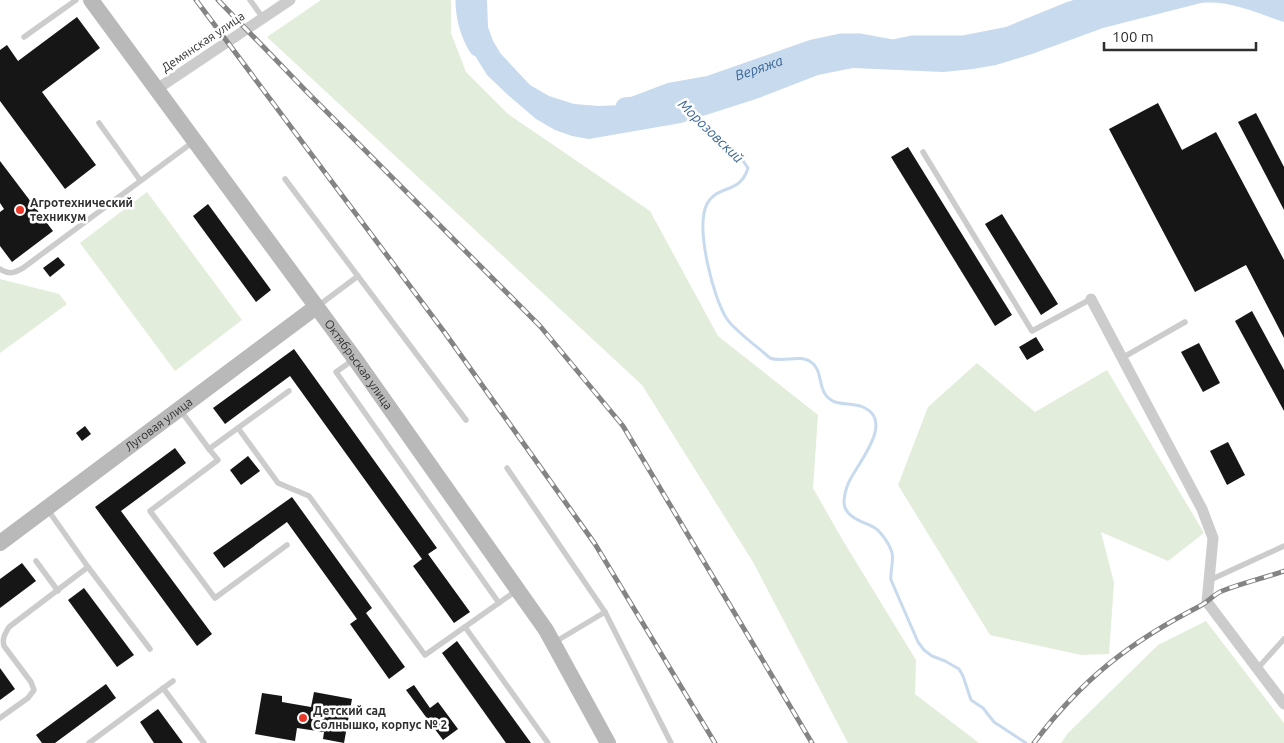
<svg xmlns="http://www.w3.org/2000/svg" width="1284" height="743" font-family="Ubuntu,sans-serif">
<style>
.green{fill:#e3eddc}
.water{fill:#c8daed}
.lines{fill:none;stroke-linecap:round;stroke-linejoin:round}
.stream{stroke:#c8daed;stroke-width:3}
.river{stroke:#c8daed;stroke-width:19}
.building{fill:#161616}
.lane{stroke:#ccc;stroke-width:5.5}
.street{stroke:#ccc;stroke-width:11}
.secondary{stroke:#b9b9b9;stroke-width:16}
.rail-casing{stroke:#848484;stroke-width:5}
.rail{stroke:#fff;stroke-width:3;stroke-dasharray:9;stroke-linecap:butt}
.poi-dot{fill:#ec382b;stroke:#fff;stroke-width:2}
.labels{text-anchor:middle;stroke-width:5;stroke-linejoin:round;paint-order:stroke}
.street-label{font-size:12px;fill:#2f2f2f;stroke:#fff}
.poi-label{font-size:12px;font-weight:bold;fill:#2f2f2f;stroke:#fff;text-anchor:start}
.water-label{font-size:14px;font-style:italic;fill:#396595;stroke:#fff}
</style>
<rect width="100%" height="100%" fill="#fff"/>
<g class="green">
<polygon points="321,0 451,0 451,33 466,72 508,114 650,211 718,336 818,415 813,488 842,539 916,660 915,694 979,743 848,743 753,562 642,385 267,37"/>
<polygon points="147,192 242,320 175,371 80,243"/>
<polygon points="0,279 59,294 67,304 0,353"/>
<polygon points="977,363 1035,412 1107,370 1204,533 1168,561 1101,532 1114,583 1109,654 1081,655 990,635 898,485 928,407"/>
<polygon points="1206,621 1284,723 1284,743 1061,743 1068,733 1158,645"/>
</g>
<path class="water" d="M 467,0 L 487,0 L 488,27 L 493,41 L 501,54 L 530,85 L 549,96 L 574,104 L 599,106 L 622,105 L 651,100 L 736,76 L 808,51 L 856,41 L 878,41 L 905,49 L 984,47 L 1108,0 L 1284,0 L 1284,22 C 1256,13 1230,0 1201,3 L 1103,28 L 1032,54 L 996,65 L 973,69 L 943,72 L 853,68 L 818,75 L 756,99 L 681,123 L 589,139 L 572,136 L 555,130 L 536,119 L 508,95 L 487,75 L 474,54 L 468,29 Z"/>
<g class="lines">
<path class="stream" d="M 698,116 L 739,155 L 748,168 C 740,195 717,184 707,204 C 695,227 713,298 727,319 C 734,330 759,348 770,358 C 783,363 800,354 811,362 C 825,371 815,394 835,402 C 845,405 856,403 865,408 C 895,423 855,466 848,484 C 846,489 844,498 844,503 C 845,518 865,522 875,528 C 882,533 890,545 892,553 C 894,562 890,571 891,580 L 918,642 L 924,650 L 932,656 L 945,661 L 959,669 L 963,676 L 971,700 L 983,708 L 994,722 L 1026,743"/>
<g class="river">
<path d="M 465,0 C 465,18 469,32 478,47"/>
<path id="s1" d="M 625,107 L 634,106 L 671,92 L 710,85 L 813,49 L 841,43 L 860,43 L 893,49 L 912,45 L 963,45 L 1009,36 L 1070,11 L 1106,0"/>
</g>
</g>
<g class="building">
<polygon points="77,17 100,48 42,92 96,165 65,189 0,101 0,50 7,45 18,61"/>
<polygon points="1158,103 1182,150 1216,132 1284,260 1284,338 1246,265 1195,292 1109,129"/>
<polygon points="1256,113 1284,167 1284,210 1238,122"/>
<polygon points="908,147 1012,315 995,326 891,157"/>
<polygon points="0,161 53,231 12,262 0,246 0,212 4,209 0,203"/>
<polygon points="208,204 271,290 256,302 193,216"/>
<polygon points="1002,214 1058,304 1041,315 985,224"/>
<polygon points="58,257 65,265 50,277 43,268"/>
<polygon points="1252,311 1284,370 1284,411 1235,321"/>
<polygon points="1036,337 1044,350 1027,360 1019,347"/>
<polygon points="1199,343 1220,383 1203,392 1181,352"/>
<polygon points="294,349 437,548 428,554 470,612 454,623 413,566 422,559 290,376 225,424 213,408"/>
<polygon points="85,426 91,434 82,441 76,433"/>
<polygon points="1228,442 1245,475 1227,485 1210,451"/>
<polygon points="175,448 186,463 121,511 212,634 197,646 95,507"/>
<polygon points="248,456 260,471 241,485 230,470"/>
<polygon points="292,497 372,608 366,613 405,667 389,679 350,624 357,619 287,522 224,568 213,553"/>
<polygon points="22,563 36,581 0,608 0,579"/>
<polygon points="84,588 134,655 117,667 68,600"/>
<polygon points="457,641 531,743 506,743 442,653"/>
<polygon points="0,668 15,689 0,700"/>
<polygon points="106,684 116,698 55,743 42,743 36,735"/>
<polygon points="414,685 430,708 438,702 458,729 443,740 406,690"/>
<polygon points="314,692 352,699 344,743 323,739 324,732 297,728 295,741 255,734 262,693 282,696 282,702 311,707"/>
<polygon points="158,709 183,743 154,743 140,722"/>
</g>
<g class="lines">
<g class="lane">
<polyline points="250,0 263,18"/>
<polyline points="24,37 76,0"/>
<polyline points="99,123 140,180"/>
<polyline points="923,152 1032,331 1091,299"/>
<polyline points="285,179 466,420"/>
<path d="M 0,269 C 9,275 14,273 23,268 L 193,142"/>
<polyline points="318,306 358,276"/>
<polyline points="1122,358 1185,322"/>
<polyline points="353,360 336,372 499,603"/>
<polyline points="181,411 209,449 289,391"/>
<polyline points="238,428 278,483 309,496 425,655 516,591"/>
<polyline points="209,449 218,460 150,511 215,598 287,545"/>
<polyline points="507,468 605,612 555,642"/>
<polyline points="48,510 88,567 150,649"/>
<polyline points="36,561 58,591"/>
<polyline points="1210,580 1284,546"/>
<polyline points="605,612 671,743"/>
<polyline points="465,627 548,743"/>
<polyline points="1257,669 1284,639"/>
<polyline points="163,688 204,743"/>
<path d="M 0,718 L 28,698 L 34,690 L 31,682 L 4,646 C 2,638 5,634 9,627 L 88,567"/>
<polyline points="89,743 173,681"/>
</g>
<g class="street">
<polyline points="157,89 290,0"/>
<polyline points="1091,299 1202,509 1213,538 1207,602 1284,704"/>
</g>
<g class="secondary">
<path id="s2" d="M 91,0 L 355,359 L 546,630 L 608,743"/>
<path id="s3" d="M 0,543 L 316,307"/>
</g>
<g class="rail-casing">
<g id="rail">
<polyline points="196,0 445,333 595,544 715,743"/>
<polyline points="218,0 307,92 540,326 623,426 812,743"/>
<path d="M 1034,743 C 1082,679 1130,642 1200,606 C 1208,602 1214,594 1222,591 C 1242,583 1264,578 1284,571"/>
</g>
</g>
<use href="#rail" class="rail"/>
</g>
<g class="poi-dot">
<circle cx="20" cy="210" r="5"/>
<circle cx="303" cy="718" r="5"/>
</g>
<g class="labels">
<g class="street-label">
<text transform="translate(203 42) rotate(-34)" y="4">Демянская улица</text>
<text dy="4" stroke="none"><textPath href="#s2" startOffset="452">Октябрьская улица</textPath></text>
<text dy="4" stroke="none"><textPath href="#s3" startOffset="198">Луговая улица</textPath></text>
</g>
<g class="poi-label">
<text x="30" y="207">Агротехнический<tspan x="30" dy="14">техникум</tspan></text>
<text x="313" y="715">Детский сад<tspan x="313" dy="14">Солнышко, корпус № 2</tspan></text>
</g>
<g class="water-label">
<text dy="5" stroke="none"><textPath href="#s1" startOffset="140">Веряжа</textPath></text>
<text transform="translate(711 131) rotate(44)" y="5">Морозовский</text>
</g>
</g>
<path d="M1104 42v8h152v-8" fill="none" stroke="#2f2f2f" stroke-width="2.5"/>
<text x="1112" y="42" font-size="15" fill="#2f2f2f" stroke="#ffffff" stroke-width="4" paint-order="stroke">100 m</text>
</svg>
